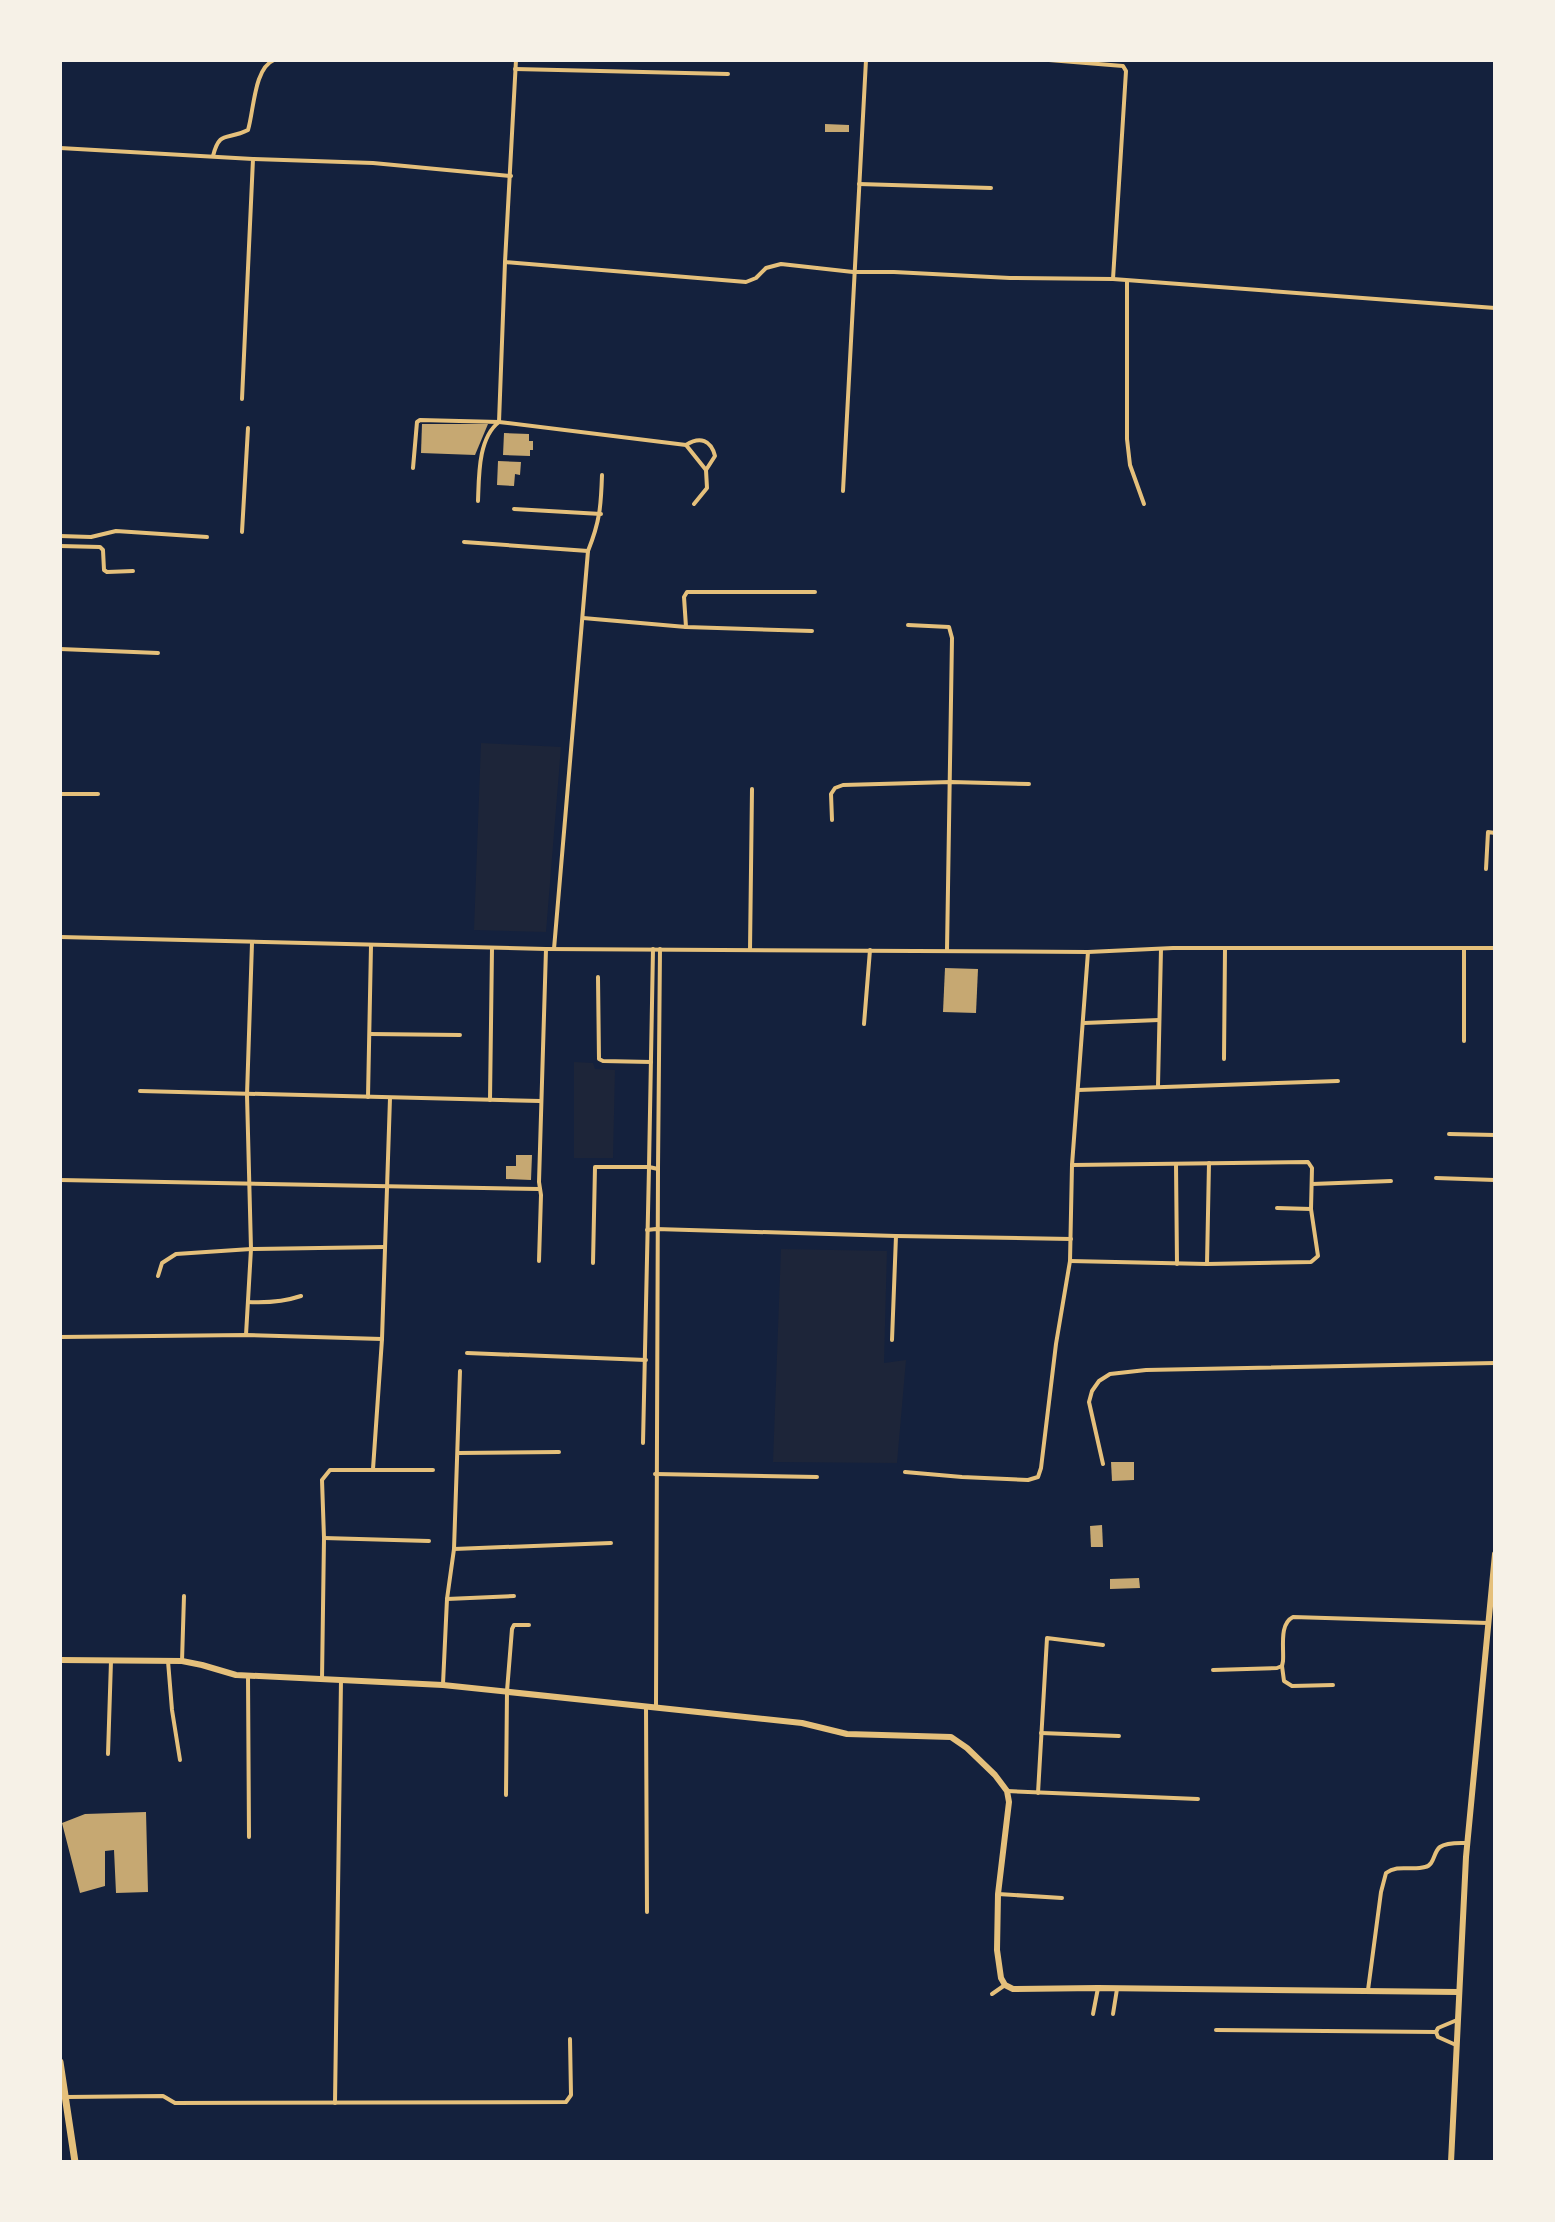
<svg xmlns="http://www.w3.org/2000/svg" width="1555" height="2222" font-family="'Noto Serif',serif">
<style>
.green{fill:#1d2539}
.building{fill:#c6a872}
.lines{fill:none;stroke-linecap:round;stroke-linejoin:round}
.minor{stroke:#e5c07b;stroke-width:4}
.tertiary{stroke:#e5c07b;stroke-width:6}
.secondary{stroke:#e5c07b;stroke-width:6}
.trunk{stroke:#e5c07b;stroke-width:7}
</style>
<rect width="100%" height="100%" fill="#14213d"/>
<g class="green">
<polygon points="481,743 561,747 546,932 474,930"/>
<polygon points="574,1062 593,1063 595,1069 615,1070 613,1158 574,1158"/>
<polygon points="781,1249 887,1251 884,1363 906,1360 897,1463 773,1462"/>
</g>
<g class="building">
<polygon points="825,124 849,125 849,132 825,132"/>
<polygon points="422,424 488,424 475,455 421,453"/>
<polygon points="504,433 529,434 529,441 533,441 533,450 530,450 530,456 503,455"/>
<polygon points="498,461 521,462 520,475 515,474 514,486 497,485"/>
<polygon points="945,968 978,969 976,1013 943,1012"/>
<polygon points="516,1155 532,1155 531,1180 506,1179 506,1166 516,1166"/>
<polygon points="1111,1462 1134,1462 1134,1480 1112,1481"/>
<polygon points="1102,1525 1103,1547 1091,1547 1090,1526"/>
<polygon points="1139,1578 1140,1588 1110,1589 1110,1579"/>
<polygon points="146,1812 148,1892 116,1893 114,1850 105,1851 105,1886 80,1893 62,1823 85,1814"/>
</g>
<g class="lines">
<g class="minor">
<polyline points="516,60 505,262 746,282 756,278 766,268 781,264 853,272 894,272 1010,278 1113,279 1495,308"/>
<polyline points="1049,60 1123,66 1126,71 1113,279"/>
<polyline points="515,69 728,74"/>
<polyline points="60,148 253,159 373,163 511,176"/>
<path d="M 213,156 C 220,129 227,141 248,130 C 254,110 254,68 274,60"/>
<polyline points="859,184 991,188"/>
<polyline points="1127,281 1127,439 1130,465 1144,504"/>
<polyline points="242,399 253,159"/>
<path d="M 686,445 C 700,436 711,440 715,456 L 706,470"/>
<polyline points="413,468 417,422 420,420 499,422 686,445 706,470 707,488 694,504"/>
<polyline points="843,491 866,60"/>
<path d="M 478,501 C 479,476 478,438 499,422 L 505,262"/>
<polyline points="514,509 601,514"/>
<polyline points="242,532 248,428"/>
<polyline points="60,536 91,537 116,531 207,537"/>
<polyline points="464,542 588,551"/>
<polyline points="60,546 100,547 103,550 104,570 107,572 133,571"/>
<polyline points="583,618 686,627 812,631"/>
<polyline points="908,625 949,627 952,638 947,950"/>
<polyline points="686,627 684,597 687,592 815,592"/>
<polyline points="60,649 158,653"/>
<polyline points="60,794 98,794"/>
<polyline points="832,820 831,794 835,788 843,785 951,782 1029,784"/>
<polyline points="1486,869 1488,832 1495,833"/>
<polyline points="60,937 546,949 1088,952 1173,948 1495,948"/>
<polyline points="1464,948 1464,1041"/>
<path d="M 554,949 L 588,551 C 600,521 601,506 602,475"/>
<polyline points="653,949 649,1167 658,1169 656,1706"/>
<polyline points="750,950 752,789"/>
<polyline points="598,977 599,1059 603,1061 651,1062"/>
<polyline points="1084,1023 1159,1020"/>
<polyline points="864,1024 870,950"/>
<polyline points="370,1034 460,1035"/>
<polyline points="1224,1059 1225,949"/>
<polyline points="1158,1086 1161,949"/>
<polyline points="1078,1090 1338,1081"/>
<polyline points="140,1091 540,1101"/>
<polyline points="368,1097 371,946"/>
<polyline points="490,1100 492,948"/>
<polyline points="1449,1134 1495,1135"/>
<polyline points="1176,1164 1177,1264"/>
<polyline points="658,1169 660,949"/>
<polyline points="1436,1178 1495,1180"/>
<polyline points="60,1180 539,1189"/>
<polyline points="1312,1184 1391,1181"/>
<polyline points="1277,1208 1311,1209"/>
<polyline points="647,1230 656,1229 896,1236 1071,1239"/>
<polyline points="539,1261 541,1195 539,1182 546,949"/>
<polyline points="1070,1261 1207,1264 1311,1262 1318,1256 1311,1209 1312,1168 1308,1162 1072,1165"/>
<polyline points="593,1263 595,1167 649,1167 643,1443"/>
<polyline points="1207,1264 1209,1163"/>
<polyline points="158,1276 162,1263 176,1254 251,1249 384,1247"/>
<path d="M 248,1302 C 267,1303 283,1302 301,1296"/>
<polyline points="246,1335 251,1249 247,1095 252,943"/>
<polyline points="60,1337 246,1335 382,1339"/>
<polyline points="892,1340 896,1236"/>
<polyline points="467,1353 646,1360"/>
<polyline points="458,1453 559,1452"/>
<polyline points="1103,1464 1089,1402 1092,1391 1099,1381 1110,1374 1146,1370 1495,1363"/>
<polyline points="373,1469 382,1339 390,1098"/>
<polyline points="905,1472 962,1477 1028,1480 1038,1477 1041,1468 1056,1344 1070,1261 1072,1165 1088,952"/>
<polyline points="655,1474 817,1477"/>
<polyline points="324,1538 429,1541"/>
<polyline points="454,1549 611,1543"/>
<polyline points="447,1599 514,1596"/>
<polyline points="168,1661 172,1710 180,1760"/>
<polyline points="182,1661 184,1596"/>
<polyline points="1213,1670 1277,1668 1282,1666"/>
<polyline points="248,1676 249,1837"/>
<polyline points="322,1679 324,1538 322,1480 330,1470 433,1470"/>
<polyline points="443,1684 447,1599 454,1549 460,1371"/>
<path d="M 1333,1685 L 1292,1686 L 1284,1681 L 1282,1666 L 1283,1661 C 1284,1647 1279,1624 1293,1617 L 1488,1623"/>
<polyline points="646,1706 647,1912"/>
<polyline points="1041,1733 1119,1736"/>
<polyline points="108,1754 111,1661"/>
<polyline points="1007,1791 1198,1799"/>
<polyline points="1038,1793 1047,1638 1103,1645"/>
<polyline points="506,1795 507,1691 512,1629 514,1625 529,1625"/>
<polyline points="998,1894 1062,1898"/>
<path d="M 1368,1990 L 1381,1892 L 1386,1873 C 1398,1864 1411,1871 1425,1867 C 1435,1865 1433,1852 1440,1847 C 1447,1842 1459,1843 1467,1843"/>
<polyline points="992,1994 1005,1985"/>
<polyline points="1093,2014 1098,1988"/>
<polyline points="1113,2014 1117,1989"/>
<polyline points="1216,2030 1436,2032 1438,2028 1457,2020"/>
<polyline points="1436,2032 1438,2037 1456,2045"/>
<polyline points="66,2097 163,2096 175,2103 566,2102 571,2095 570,2039"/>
<polyline points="335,2103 341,1680"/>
</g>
<polyline class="tertiary" points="60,1660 182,1661 202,1665 236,1675 443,1685 802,1723 847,1734 951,1737 967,1748 995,1775 1007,1791 1009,1802 998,1894 997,1950 1001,1978 1005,1985 1013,1989 1098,1988 1458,1992"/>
<polyline class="secondary" points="1451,2162 1466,1857 1495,1554"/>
<polyline class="trunk" points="60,2062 75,2162"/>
</g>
<rect width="1555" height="2222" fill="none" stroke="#f6f1e7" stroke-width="124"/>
</svg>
